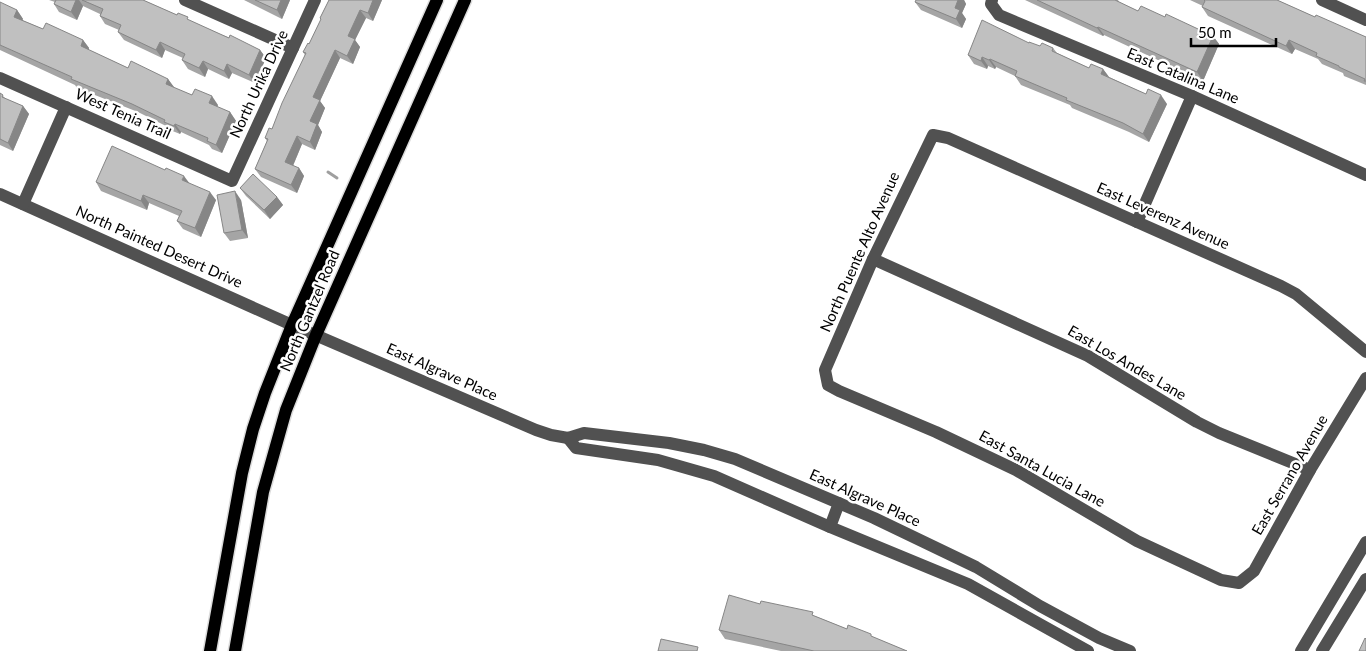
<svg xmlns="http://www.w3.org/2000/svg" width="1366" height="651" font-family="Lato,sans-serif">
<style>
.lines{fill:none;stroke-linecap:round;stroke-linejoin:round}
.stream{stroke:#9f9f9f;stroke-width:3}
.major-casing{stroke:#dbdbdb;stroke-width:15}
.minor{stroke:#515151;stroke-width:12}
.major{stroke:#000;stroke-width:12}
.wall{fill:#a5a5a5}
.shaded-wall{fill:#868686}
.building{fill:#c0c0c0;stroke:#868686}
.labels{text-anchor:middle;stroke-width:5;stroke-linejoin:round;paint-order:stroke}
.street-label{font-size:15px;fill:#000;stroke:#fff}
</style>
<rect width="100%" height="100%" fill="#fff"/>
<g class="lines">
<polyline class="stream" points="328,172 337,178"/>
<g class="major-casing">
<g id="major">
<polyline points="210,651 242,473 253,429 265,393 292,325 437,0"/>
<polyline points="235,651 263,492 286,410 316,335 465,0"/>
</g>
</g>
<g class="minor">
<polyline points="185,0 293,48"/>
<polyline points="992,0 991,4 999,15 1192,96 1366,175"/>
<polyline points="1322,0 1366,20"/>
<polyline points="0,78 232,181 315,0"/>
<polyline points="0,194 292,325 536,430 551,435 568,438 584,433 669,443 704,450 735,459 874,518 976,567 1040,606 1099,638 1130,651"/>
<polyline points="23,204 66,107"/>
<polyline points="1137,222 1192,96"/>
<polyline points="873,259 1088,356 1197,422 1219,433 1310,470"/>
<polyline points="1366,352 1296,294 1281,286 948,138 933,135 873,259 825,370 828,385 839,391 936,432 1016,470 1137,541 1221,580 1239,583 1254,571 1310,470 1366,378"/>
<polyline points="568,438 576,448 658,460 714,476 830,527 968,584 1088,651"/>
<polyline points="830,527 839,503"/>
<polyline points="1301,651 1366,542"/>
<polyline points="1322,651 1366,579"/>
</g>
<use href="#major" class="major"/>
</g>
<g class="wall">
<polygon points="49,0 143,0 220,34 260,50 266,58 255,83 232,73 229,79 208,69 205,77 188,69 182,60 183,58 165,50 162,58 124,40 118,32 119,30 105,24 100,16 100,14 83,6 77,20 59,12 54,4 55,2"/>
<polygon points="244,0 290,0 282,19"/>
<polygon points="329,0 382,0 373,21 366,18 355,40 360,47 353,64 340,58 320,101 325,108 318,125 322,132 315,150 302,144 293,166 299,168 304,176 297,193 261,177 255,169 267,141 265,138 272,129 305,55 303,52 309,44 321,20 320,18"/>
<polygon points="916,0 964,0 966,4 962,13 966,19 962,28 921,10 915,2"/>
<polygon points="1025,0 1118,0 1119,2 1138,11 1165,17 1213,36 1219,44 1203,81 1104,35 1103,36"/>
<polygon points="1190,0 1277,0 1315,17 1366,37 1366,85 1344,76 1343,73 1322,64 1318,59 1295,49 1292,54 1208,16 1202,7 1203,6"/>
<polygon points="0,3 17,10 23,19 22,20 43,29 83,40 89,48 89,50 128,68 168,79 174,88 218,105 217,107 230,112 236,121 222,153 212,149 209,145 181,132 180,134 170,130 168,127 138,112 77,88 75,85 0,50"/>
<polygon points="1040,46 1053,48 1057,53 1089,68 1103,69 1109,77 1167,104 1149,142 1129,132 1072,108 1070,105 1021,85 1015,76 996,67 995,69 988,66 987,69 974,64 968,55"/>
<polygon points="0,93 6,99 23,106 29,114 13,151 0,145"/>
<polygon points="96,182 188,183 216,200 201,237 183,229 177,221 179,216 149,203 147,210 101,191"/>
<polygon points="240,188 277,197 283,205 270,219 246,196"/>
<polygon points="241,200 248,238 230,241 224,233"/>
<polygon points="760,604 815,616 847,629 873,637 907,651 781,651 725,639 719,630"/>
</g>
<g class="shaded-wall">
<polygon points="76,0 79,0 83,6 77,20 71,12"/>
<polygon points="281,0 290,0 282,19 277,10"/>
<polygon points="373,0 382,0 373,21 368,13"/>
<polygon points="958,0 964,0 966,4 962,13 966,19 962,28 956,19 955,8"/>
<polygon points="17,10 23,19 20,25 14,17"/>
<polygon points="360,10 366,18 355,40 360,47 353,64 347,56 348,36"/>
<polygon points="1098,27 1104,35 1103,36 1097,28"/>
<polygon points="1213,36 1219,44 1203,81 1197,72"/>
<polygon points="83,40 89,48 86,55 81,46"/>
<polygon points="1289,40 1295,49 1292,54 1286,46"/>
<polygon points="160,42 165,50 162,58 156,50"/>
<polygon points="260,50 266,58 255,83 249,75"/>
<polygon points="335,50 340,58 320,101 325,108 318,125 322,132 315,150 310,142 310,121 313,97"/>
<polygon points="982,57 988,66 987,69 981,61"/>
<polygon points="990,59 996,67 995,69 989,60"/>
<polygon points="203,61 208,69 205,77 199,68"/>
<polygon points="227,64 232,73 229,79 224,71"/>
<polygon points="1103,69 1109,77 1101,74"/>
<polygon points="168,79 174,87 172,93 166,84"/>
<polygon points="1161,95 1167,104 1149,142 1143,134"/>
<polygon points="212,96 218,105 214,112 209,103"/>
<polygon points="23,106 29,114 13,151 8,143"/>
<polygon points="230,112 236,121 222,153 216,145"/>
<polygon points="175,124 181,132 180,134 174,126"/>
<polygon points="297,136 302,144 291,170 285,162"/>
<polygon points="299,168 304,176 297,193 291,185"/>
<polygon points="184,176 190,184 182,180"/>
<polygon points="235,191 241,200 248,238 242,230"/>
<polygon points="210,192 216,200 201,237 195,228"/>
<polygon points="143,195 149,203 147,210 141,201"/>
<polygon points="277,197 283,205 270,219 264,210"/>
</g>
<g class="building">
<polygon points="56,0 76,0 71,12 54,4"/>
<polygon points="82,0 143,0 177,15 178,13 188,17 187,19 220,34 229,38 230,35 260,50 249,75 227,64 224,71 203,61 199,68 182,60 185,54 160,42 156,50 118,32 121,25 100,16 103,9"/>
<polygon points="255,0 281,0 277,10"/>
<polygon points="329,0 373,0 368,13 360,10 348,36 355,39 347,56 335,50 313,97 320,100 310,121 317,124 310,142 297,136 285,162 299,168 291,185 255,169 268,139 265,138 269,128 272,129 282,103 306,53 303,52 308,43 309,44 321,19 320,18"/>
<polygon points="916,0 958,0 955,8 960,10 956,19 915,2"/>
<polygon points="1037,0 1115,0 1138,11 1141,6 1165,17 1166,14 1213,36 1197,72 1098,27 1097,28"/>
<polygon points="1204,0 1277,0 1315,17 1316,15 1366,37 1366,81 1364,81 1365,79 1339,67 1339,66 1316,56 1317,53 1289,40 1286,46 1202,7 1205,1"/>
<polygon points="0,2 17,10 14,17 43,29 46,23 83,40 81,46 128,68 131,61 168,79 166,84 192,95 195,89 212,96 209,103 230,112 216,145 207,141 208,138 175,124 174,126 164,122 165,120 132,104 71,79 72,77 0,45"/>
<polygon points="982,20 1029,43 1029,42 1040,46 1042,43 1053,48 1052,51 1089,68 1091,64 1103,69 1101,74 1146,94 1148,89 1161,95 1143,134 1123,123 1066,100 1067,98 1015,76 1017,71 990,59 989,60 982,57 981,61 968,55"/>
<polygon points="0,93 3,95 2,97 23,106 8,143 0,139"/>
<polygon points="112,146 165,170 166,168 184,176 182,180 210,192 195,228 177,221 182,211 143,195 141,201 96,182"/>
<polygon points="253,174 277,197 264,210 240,188"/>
<polygon points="235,191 242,230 224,233 217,195"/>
<polygon points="729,595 760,604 761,601 813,612 812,615 847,629 848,625 871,634 871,636 907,651 814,651 719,630"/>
<polygon points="1365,638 1366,639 1366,651 1359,651"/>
<polygon points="661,639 698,647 697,651 658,651"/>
</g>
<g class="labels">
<g class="street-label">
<text transform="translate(1183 76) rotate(23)" y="5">East Catalina Lane</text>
<text transform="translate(259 84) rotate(-65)" y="5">North Urika Drive</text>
<text transform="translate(123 114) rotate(24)" y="5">West Tenia Trail</text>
<text transform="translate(1163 216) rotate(24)" y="5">East Leverenz Avenue</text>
<text transform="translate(159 247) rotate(24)" y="5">North Painted Desert Drive</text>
<text transform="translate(860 252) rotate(-66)" y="5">North Puente Alto Avenue</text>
<text transform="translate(310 311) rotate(-67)" y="5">North Gantzel Road</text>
<text transform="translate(1127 363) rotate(30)" y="5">East Los Andes Lane</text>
<text transform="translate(442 372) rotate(24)" y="5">East Algrave Place</text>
<text transform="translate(1042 469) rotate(29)" y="5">East Santa Lucia Lane</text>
<text transform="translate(1290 475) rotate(-60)" y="5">East Serrano Avenue</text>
<text transform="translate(865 498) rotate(24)" y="5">East Algrave Place</text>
</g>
</g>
<path d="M1191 38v8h85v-8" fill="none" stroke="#000000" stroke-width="2.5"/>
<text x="1198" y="38" font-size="15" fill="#000000" stroke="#ffffff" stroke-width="4" paint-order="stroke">50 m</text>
</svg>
